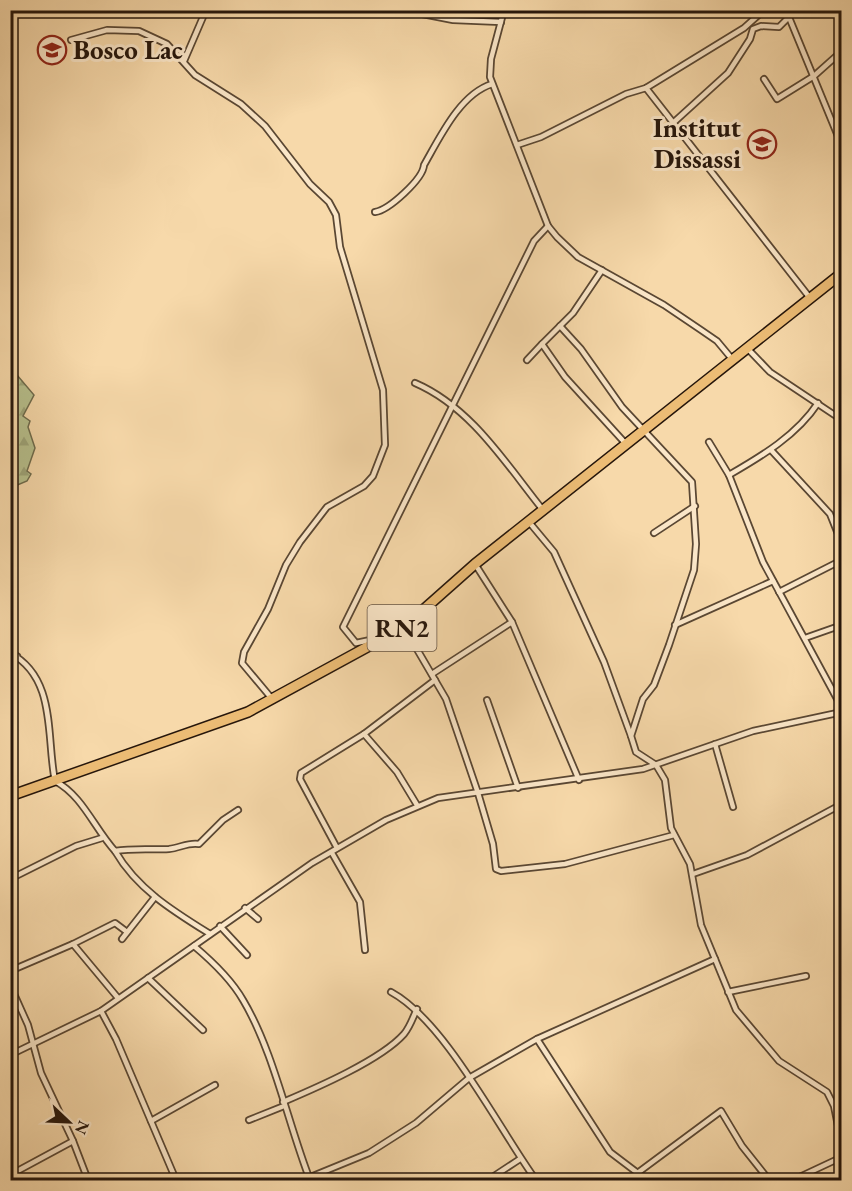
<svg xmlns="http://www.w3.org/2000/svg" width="852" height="1191" font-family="'EB Garamond',serif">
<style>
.forest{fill:url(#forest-firs);stroke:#6e6b4c;stroke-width:1.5}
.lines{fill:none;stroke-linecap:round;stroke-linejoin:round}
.street-casing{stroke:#5a4733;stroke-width:8}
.highway-casing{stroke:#26160b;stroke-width:12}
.street{stroke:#fae6c8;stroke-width:4.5}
.highway{stroke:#ecbc75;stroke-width:9}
.labels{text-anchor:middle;stroke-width:6;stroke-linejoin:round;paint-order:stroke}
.shield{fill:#fae6c8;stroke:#665444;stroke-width:1.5}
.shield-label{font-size:26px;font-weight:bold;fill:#26160b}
.poi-label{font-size:27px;font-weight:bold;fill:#26160b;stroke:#fae6c8;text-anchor:start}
</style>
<defs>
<pattern id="forest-firs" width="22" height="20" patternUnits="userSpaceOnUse" patternTransform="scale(1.5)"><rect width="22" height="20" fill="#b7c08d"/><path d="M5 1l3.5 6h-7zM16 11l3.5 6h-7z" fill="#9da478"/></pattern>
</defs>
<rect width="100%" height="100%" fill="#f7d9aa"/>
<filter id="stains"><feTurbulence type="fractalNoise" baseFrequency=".00333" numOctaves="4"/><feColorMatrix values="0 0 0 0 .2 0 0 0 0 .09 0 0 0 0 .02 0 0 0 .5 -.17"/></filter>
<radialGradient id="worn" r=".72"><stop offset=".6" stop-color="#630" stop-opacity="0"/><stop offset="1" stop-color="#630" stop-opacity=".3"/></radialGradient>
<polygon class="forest" points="11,375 17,375 34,395 23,416 30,421 28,427 35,448 27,471 31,474 27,481 15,486 17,499 11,500"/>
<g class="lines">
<g class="street-casing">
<g id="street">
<polyline points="402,10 453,20 501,22"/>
<polyline points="504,10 491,59 490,77 548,226 557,237 578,257 664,305 701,330 717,341 732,359"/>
<polyline points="786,10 842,146"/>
<polyline points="71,40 107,30 139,31 167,44 195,75 241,104 265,126 310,184 329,202 336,215 340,247 383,390 385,445 373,476 364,486 327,507 300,542 286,565 268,609 244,652 242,663 273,700"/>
<polyline points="184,61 206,10"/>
<polyline points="764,79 777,99 814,76 842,51"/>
<polyline points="646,88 810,298"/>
<polyline points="673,123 728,73 750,39 753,29 761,26 779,27 789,17"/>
<polyline points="517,145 541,137 626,94 646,88 744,28 764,10"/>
<path d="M 375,212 C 389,210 423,179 424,165 C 440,137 460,94 492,84"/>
<polyline points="602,270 573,313 542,344 565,377 626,444"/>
<polyline points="560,326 581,349 622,407 692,482 696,544 694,570 669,645 654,685 643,699 631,736 636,752 656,765 665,780 671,828 690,864 701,925 736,1010 779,1061 827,1092 834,1106 842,1146"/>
<polyline points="747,348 770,372 839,418 842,424"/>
<polyline points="527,360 542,344"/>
<path d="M 415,383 C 471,407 506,464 543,510"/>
<polyline points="709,442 729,475 763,562 842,708"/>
<polyline points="771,450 830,514 842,544"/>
<path d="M 729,475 C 762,456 797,435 818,403"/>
<polyline points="529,522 554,552 604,662 631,736"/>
<polyline points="654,533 695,506"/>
<polyline points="475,564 512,622 579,780"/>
<polyline points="779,592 842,560"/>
<polyline points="675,625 773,581"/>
<polyline points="404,627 446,699 478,793 493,844 496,869 501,871 565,864 674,835"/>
<polyline points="805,638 842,625"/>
<polyline points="375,639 356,643 343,627 534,241 548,226"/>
<path d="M 10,653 C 57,678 46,737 55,781 C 83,796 94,828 115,851 C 133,848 151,850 169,849 C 180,848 188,842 199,844 L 223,820 L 238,810"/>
<polyline points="10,670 17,656"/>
<polyline points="432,674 512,622"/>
<polyline points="487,700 518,788"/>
<polyline points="364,734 397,772 417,805"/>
<polyline points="715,744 733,807"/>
<polyline points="337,848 300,779 301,773 364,734 435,680"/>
<path d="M 115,851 C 137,889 173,911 210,934"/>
<polyline points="332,853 360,902 365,950"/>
<polyline points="693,874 747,855 842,804"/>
<polyline points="10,879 76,846 102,838"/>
<polyline points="245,908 258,919"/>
<polyline points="220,926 247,955"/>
<polyline points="122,939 155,897"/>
<polyline points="73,944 115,923 127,932"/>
<path d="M 194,946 C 213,962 231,979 243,1000 C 274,1052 288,1124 310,1180"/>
<polyline points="10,971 73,944 118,998"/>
<polyline points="148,978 203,1030"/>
<polyline points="10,985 28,1025 41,1073 73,1141 88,1180"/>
<path d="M 391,992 C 445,1021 499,1129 536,1180"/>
<polyline points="728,992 806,976"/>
<polyline points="101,1011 116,1039 176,1180"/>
<polyline points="537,1039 610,1152 639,1174"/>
<polyline points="10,1055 101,1011 312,863 386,820 438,798 643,769 753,731 842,712"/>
<path d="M 283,1102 C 316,1088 381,1060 404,1034 C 410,1027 413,1017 417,1009"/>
<polyline points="249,1120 284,1106"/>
<polyline points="151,1121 215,1085"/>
<polyline points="10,1175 73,1141"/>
<polyline points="303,1180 369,1153 416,1123 469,1078 537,1039 715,959"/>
<polyline points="488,1180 520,1159"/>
<polyline points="628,1180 721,1111 742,1146 769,1180"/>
<polyline points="793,1180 842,1157"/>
</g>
</g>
<g class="highway-casing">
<polyline id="highway" points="10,796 248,712 404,627 475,564 842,273"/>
</g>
<use href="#street" class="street"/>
<use href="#highway" class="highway"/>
</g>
<defs>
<g id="school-ring" transform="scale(1.5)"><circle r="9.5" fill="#fae6c8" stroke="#8f2418" stroke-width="1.5"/><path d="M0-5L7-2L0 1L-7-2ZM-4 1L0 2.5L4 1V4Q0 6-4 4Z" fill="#8f2418"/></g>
</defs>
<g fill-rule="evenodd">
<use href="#school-ring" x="52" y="50"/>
<use href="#school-ring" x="762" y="144"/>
</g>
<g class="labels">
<rect class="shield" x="367.5" y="605" width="69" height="46" rx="4.5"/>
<g class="shield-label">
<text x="402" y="637">RN2</text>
</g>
<g class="poi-label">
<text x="73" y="59">Bosco Lac</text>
<text x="741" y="137" text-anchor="end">Institut<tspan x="741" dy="31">Dissassi</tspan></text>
</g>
</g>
<rect width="852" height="1191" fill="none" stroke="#f7d9aa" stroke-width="36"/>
<rect x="12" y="12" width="828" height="1167" fill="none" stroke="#26160b" stroke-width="3"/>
<rect x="18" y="18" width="816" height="1155" fill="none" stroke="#26160b" stroke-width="1.5"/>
<g transform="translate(69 1122) rotate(113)" stroke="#fae6c8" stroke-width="4.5" paint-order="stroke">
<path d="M0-4.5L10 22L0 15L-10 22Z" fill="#26160b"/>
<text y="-9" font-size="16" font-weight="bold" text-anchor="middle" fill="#26160b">N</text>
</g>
<rect width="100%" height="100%" filter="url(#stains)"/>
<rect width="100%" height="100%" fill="url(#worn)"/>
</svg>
